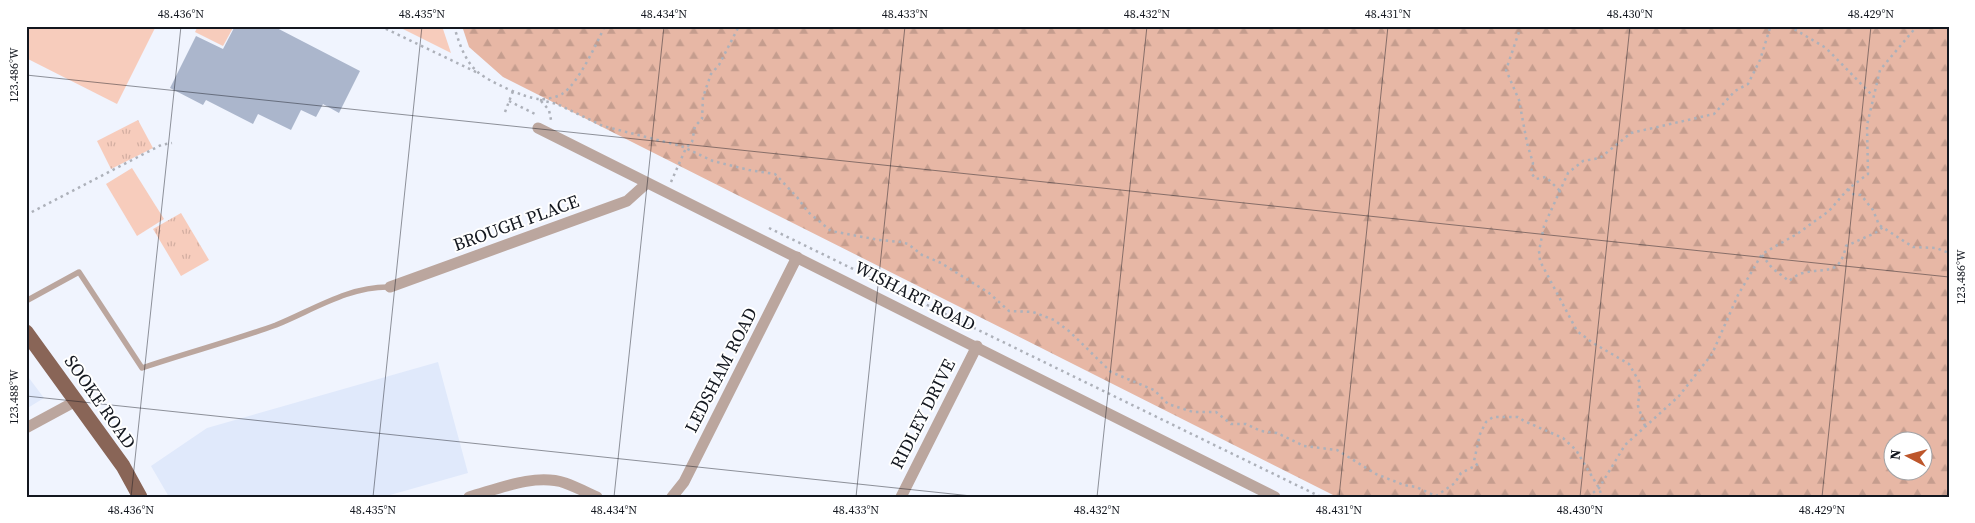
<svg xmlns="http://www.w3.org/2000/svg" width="1975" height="523" font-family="'Source Serif 4',serif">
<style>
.built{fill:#e0e9fb}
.grass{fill:#f7ccbc}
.forest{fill:url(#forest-firs);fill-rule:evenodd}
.park{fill:url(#park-tufts)}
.building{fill:#abb6cc}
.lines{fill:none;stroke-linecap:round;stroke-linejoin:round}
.path{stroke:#adb1ba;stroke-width:2.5;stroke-dasharray:2.5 4;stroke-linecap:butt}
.service{stroke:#bba69e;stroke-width:5.5}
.minor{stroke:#bba69e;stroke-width:11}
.primary{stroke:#896557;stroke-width:15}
.ticks{fill:none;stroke:#13171f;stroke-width:1;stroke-opacity:0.45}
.labels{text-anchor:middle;stroke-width:4;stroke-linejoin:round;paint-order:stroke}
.street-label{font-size:18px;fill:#13171f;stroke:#fff}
.neatline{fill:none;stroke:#13171f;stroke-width:2}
.ticks-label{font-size:12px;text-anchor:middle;fill:#13171f}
</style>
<defs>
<pattern id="forest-firs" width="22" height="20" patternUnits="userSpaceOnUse" patternTransform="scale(1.25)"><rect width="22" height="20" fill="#e7b7a5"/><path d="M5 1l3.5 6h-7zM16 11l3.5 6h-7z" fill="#c59d8e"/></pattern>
<pattern id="park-tufts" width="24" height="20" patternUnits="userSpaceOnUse" patternTransform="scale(1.25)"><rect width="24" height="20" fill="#f7ccbc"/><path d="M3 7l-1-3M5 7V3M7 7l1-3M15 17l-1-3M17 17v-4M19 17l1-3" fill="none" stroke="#d3aea1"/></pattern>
</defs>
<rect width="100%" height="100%" fill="#f0f4fe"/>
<g class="built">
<polygon points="438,362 468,473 383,497 169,497 151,466 207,428"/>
<polygon points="26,374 44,398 26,409"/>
</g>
<g class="grass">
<polygon points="26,26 156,26 117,104 26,58"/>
<polygon points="198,26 234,26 223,46 195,32"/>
<polygon points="397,26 442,26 451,53"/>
<polygon points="132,168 164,219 137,236 106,184"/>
</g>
<path class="forest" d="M 462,26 L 1949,26 L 1949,497 L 1337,497 L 503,77 L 469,47 ZM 1892,440 L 1922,440 L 1922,470 L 1892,470 Z"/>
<g class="park">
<polygon points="138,120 153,148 111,169 97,141"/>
<polygon points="181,213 209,260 181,276 153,229"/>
</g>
<polygon class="building" points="235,26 273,26 360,71 339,113 323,104 316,117 301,110 291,130 258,114 253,124 206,100 203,105 170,88 196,36 223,49"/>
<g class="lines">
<g class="path">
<polyline points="380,26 478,73"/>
<path d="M 454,26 C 459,43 465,62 479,73 C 490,82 525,98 539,99 C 545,100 557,97 562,94 C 579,83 596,44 605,26"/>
<polyline points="1521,26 1506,70 1519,100 1527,143 1533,163 1531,173 1536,179 1546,177 1561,192"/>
<polyline points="1789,26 1826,48 1873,96"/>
<polyline points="540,100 557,104 603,126 681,146 713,161 749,170 775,174 797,197 808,212 831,231 879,240 901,242 908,244 922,255 941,263 989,293 1009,311 1033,312 1054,320 1069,331 1111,372 1154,390 1168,404 1193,412 1216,412 1231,424 1246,424 1261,431 1277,433 1304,446 1337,450 1376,474 1404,485 1416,487 1436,496 1455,483 1461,473 1477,465 1474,461 1480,434 1486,422 1493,417 1518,417 1524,421 1563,438 1576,450 1599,488 1602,497"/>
<polyline points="509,101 537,115"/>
<polyline points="541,101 549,110 551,120"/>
<polyline points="505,112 513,91"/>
<polyline points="671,182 686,148 692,142 695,126 702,119 703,97 711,74 719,65 739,26"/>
<polyline points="1848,189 1852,194 1861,195 1873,210 1879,225 1913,247 1936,248 1949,253"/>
<polyline points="26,215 161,145 172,143"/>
<polyline points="769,228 1321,497"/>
<path d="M 1762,255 L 1772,268 L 1789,281 C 1793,278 1798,274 1803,273 C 1827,267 1839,277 1846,246 L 1875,233 L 1883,227"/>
<polyline points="1645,426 1638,406 1640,383 1629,364 1593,343 1577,331 1540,261 1539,251 1544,226 1568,173 1583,161 1600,158 1631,133 1714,114 1735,91 1748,84 1760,60 1770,28 1776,26"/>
<polyline points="1588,497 1599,488 1625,445 1679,396 1712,354 1738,295 1762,254 1797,234 1829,211 1848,189 1868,174 1867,125 1880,70 1917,26"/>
</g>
<path class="service" d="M 26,301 L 79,272 L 142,368 C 186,353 232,341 276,325 C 313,310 349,286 390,287"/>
<g class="minor">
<polyline points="538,128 1275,497"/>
<polyline points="390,287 627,201 647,183"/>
<polyline points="26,428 76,401"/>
<path d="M 469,497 C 498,489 535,473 565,483 C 576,487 586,492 597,497"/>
<polyline points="672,497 684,482 797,257"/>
<polyline points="901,497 977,346"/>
</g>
<polyline class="primary" points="26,332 123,466 140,497"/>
</g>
<path class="ticks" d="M 26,75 L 1949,277M 26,396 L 981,497M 131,497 L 181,26M 373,497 L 422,26M 614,497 L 664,26M 856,497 L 905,26M 1097,497 L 1147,26M 1339,497 L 1388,26M 1580,497 L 1630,26M 1822,497 L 1871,26"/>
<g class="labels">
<g class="street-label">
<text transform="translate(516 223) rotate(-20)" y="6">BROUGH PLACE</text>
<text transform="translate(915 296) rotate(27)" y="6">WISHART ROAD</text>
<text transform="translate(721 370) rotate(-63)" y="6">LEDSHAM ROAD</text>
<text transform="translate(100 402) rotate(55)" y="6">SOOKE ROAD</text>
<text transform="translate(923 414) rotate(-63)" y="6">RIDLEY DRIVE</text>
</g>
</g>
<rect width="1975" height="523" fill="none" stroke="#ffffff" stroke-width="55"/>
<g transform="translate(1908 456) rotate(276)"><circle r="24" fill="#ffffff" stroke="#a1a2a5"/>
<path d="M0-4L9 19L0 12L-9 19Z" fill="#bd562b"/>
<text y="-8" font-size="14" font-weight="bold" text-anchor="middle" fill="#13171f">N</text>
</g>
<rect x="28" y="28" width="1920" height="468" class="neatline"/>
<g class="ticks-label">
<text x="181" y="18">48.436°N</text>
<text x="422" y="18">48.435°N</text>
<text x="664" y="18">48.434°N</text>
<text x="905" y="18">48.433°N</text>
<text x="1147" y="18">48.432°N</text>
<text x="1388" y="18">48.431°N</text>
<text x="1630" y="18">48.430°N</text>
<text x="1871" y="18">48.429°N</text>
<text transform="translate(14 75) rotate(-90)" y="4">123.486°W</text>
<text transform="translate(1961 277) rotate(-90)" y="4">123.486°W</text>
<text transform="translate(14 397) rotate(-90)" y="4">123.488°W</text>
<text x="131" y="514">48.436°N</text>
<text x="373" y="514">48.435°N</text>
<text x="614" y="514">48.434°N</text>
<text x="856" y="514">48.433°N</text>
<text x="1097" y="514">48.432°N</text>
<text x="1339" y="514">48.431°N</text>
<text x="1580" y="514">48.430°N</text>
<text x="1822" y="514">48.429°N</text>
</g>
</svg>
